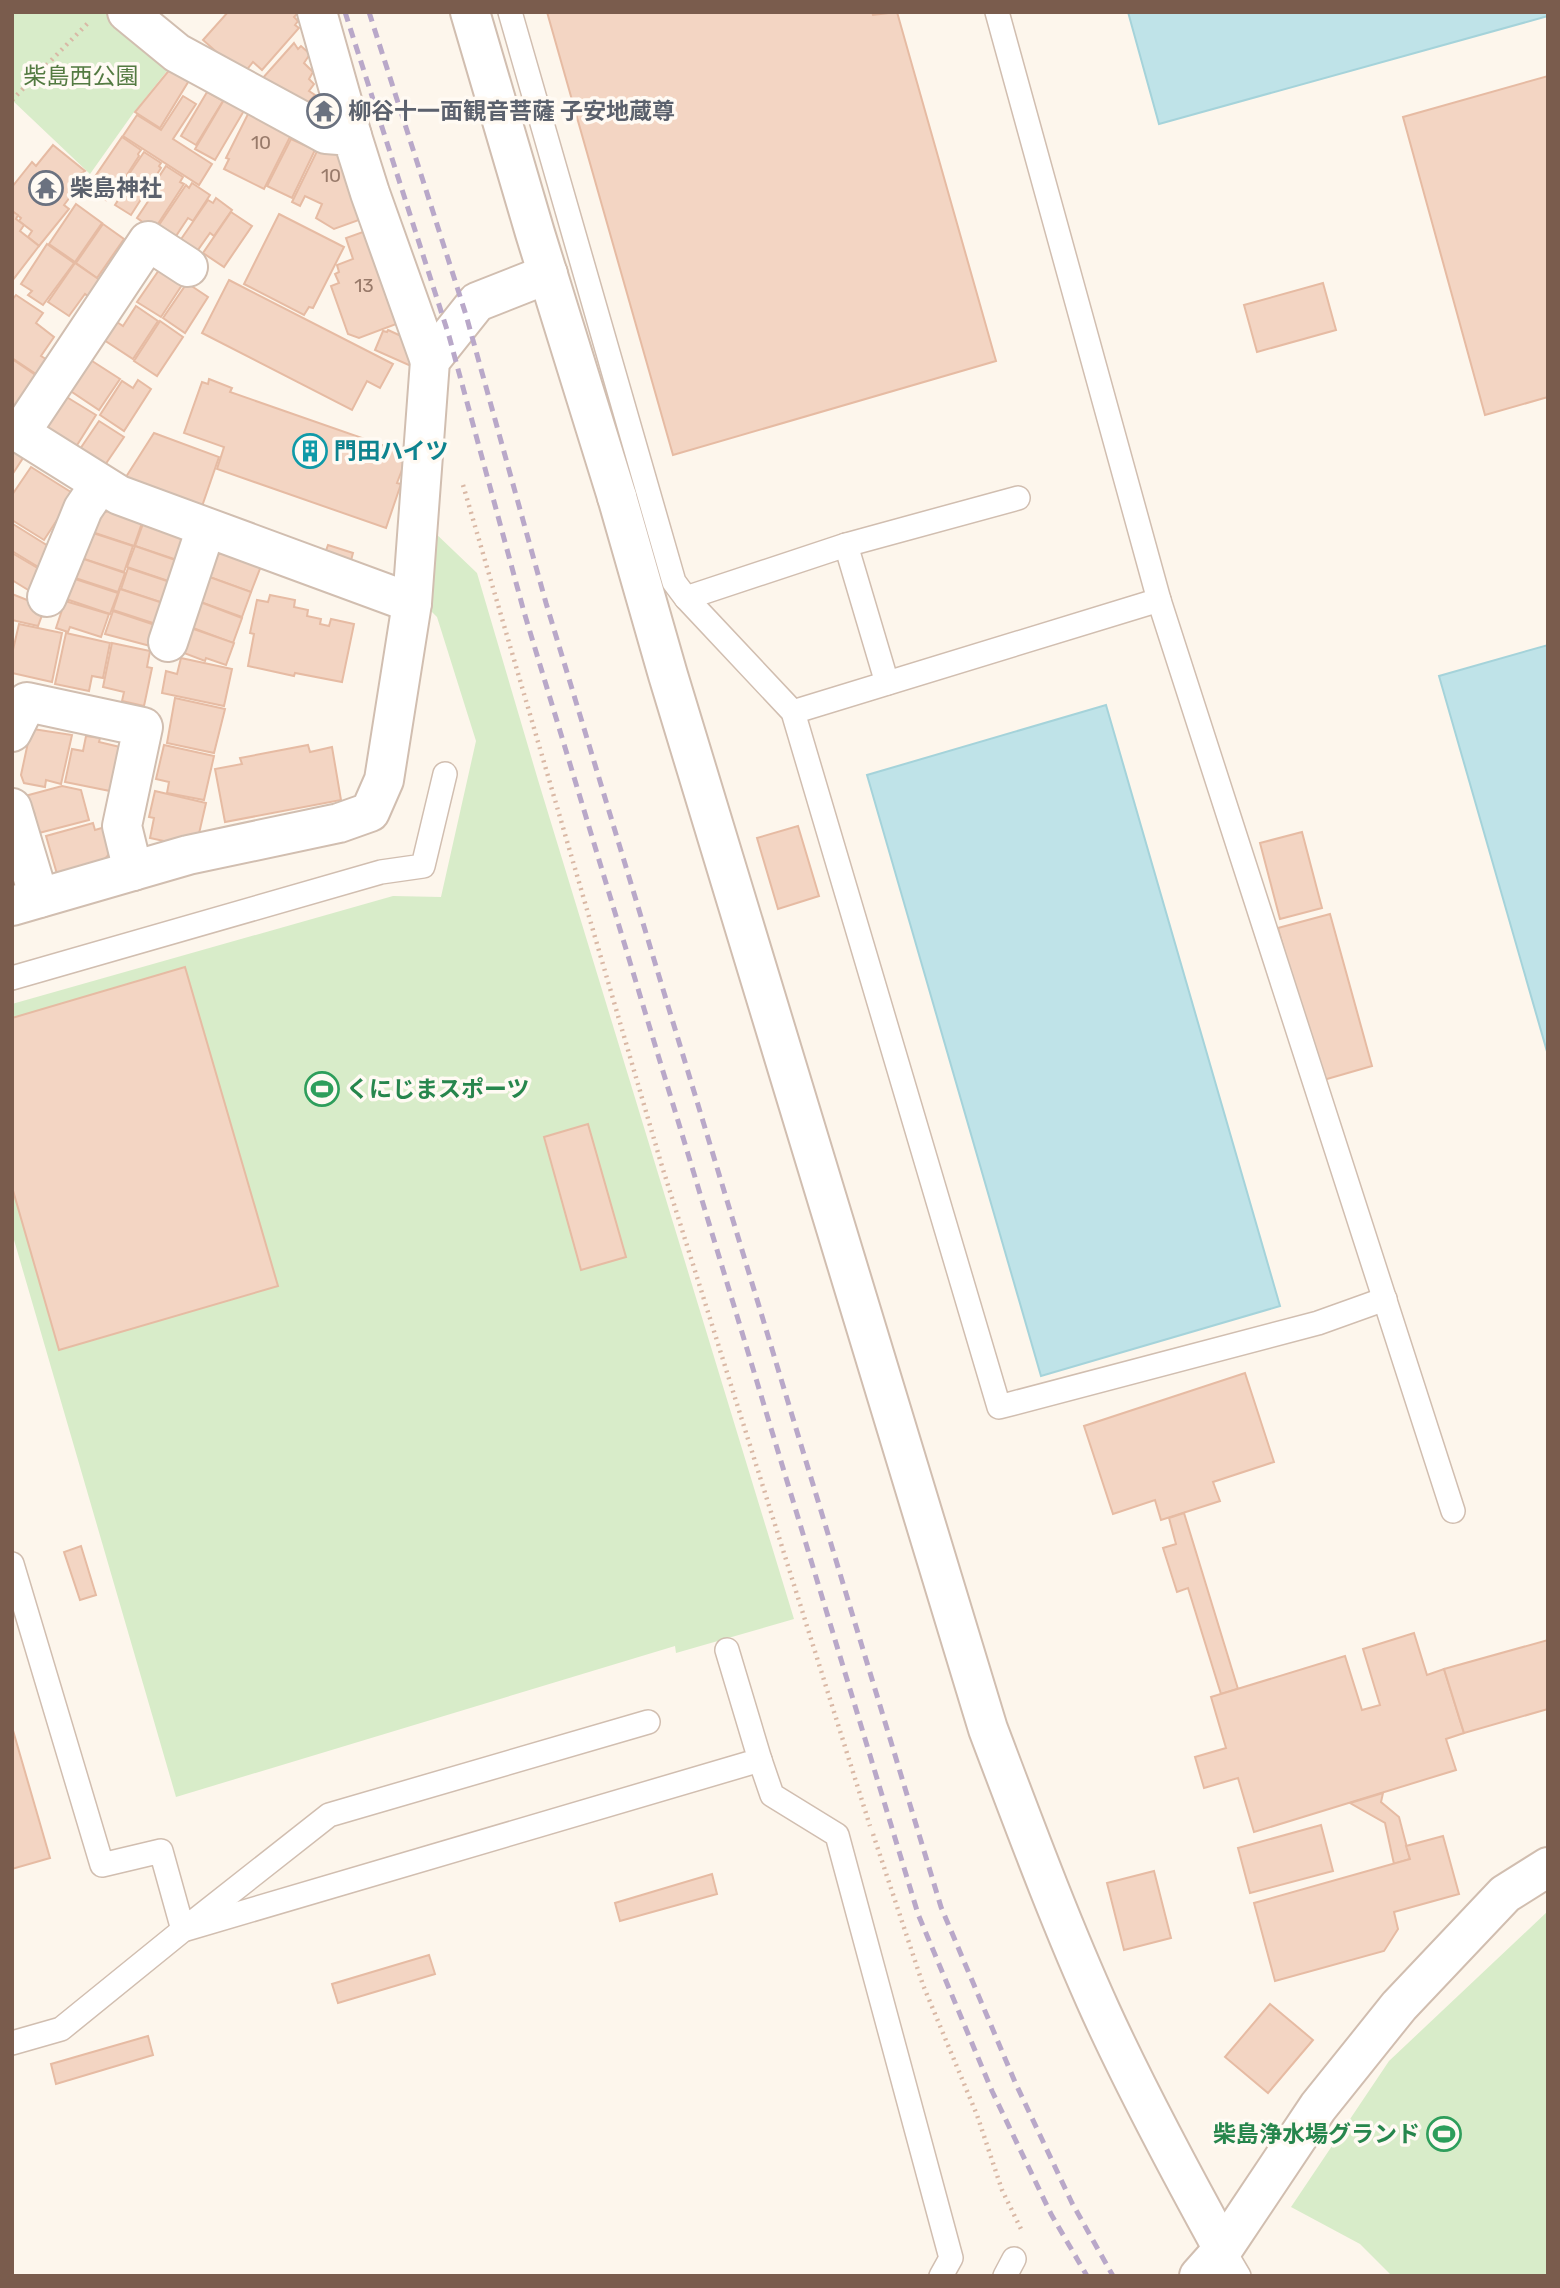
<svg xmlns="http://www.w3.org/2000/svg" width="1560" height="2288" font-family="Rubik,'Noto Sans JP',sans-serif">
<style>
.green{fill:#d8ecc9}
.water{fill:#bfe3e8;stroke:#a5d3da;stroke-width:2}
.building{fill:#f3d5c3;stroke:#e6bba3;stroke-width:2}
.lines{fill:none;stroke-linecap:round;stroke-linejoin:round}
.service-casing{stroke:#d1beb0;stroke-width:26}
.minor-casing{stroke:#d1beb0;stroke-width:42}
.tertiary-casing{stroke:#d1beb0;stroke-width:42}
.path{stroke:#d9b8a5;stroke-width:4.5;stroke-dasharray:2 5;stroke-linecap:butt}
.service{stroke:#fff;stroke-width:23}
.minor{stroke:#fff;stroke-width:38}
.tertiary{stroke:#fff;stroke-width:38}
.rail{stroke:#b9a8c9;stroke-width:5;stroke-dasharray:10 7;stroke-linecap:butt}
.labels{text-anchor:middle;stroke-width:7;stroke-linejoin:round;paint-order:stroke}
.number-label{font-size:19px;fill:#987a6a}
.park-label{font-size:23px;fill:#537a41;stroke:#fffaf3}
.worship-label{font-size:23px;font-weight:bold;fill:#5b616d;stroke:#fffaf3;text-anchor:start}
.culture-label{font-size:23px;font-weight:bold;fill:#0d838f;stroke:#fffaf3;text-anchor:start}
.leisure-label{font-size:23px;font-weight:bold;fill:#27864d;stroke:#fffaf3;text-anchor:start}
</style>
<rect width="100%" height="100%" fill="#fdf6ec"/>
<g class="green">
<polygon points="12,12 108,12 171,66 134,112 90,174 12,100"/>
<polygon points="432,530 477,573 538,780 794,1619 676,1653 675,1646 176,1797 12,1233 12,1004 393,896 441,897 476,741 437,617 427,607"/>
<polygon points="1548,1911 1548,2276 1392,2276 1360,2244 1291,2207 1389,2061"/>
</g>
<g class="water">
<polygon points="1128,12 1548,12 1548,16 1159,124"/>
<polygon points="1548,645 1548,1055 1439,676"/>
<polygon points="1106,705 1280,1306 1041,1376 867,775"/>
</g>
<g class="building">
<polygon points="228,12 299,12 294,17 298,21 295,25 299,28 262,70 253,62 245,72 230,64 203,40"/>
<polygon points="547,12 872,12 873,15 897,12 996,361 673,455"/>
<polygon points="294,43 298,49 301,46 310,54 304,63 313,72 309,79 314,84 309,91 315,95 304,107 261,80"/>
<polygon points="175,63 193,74 160,128 135,112"/>
<polygon points="1548,76 1548,397 1485,415 1403,117"/>
<polygon points="207,92 223,101 196,145 181,136"/>
<polygon points="228,93 248,104 215,160 195,149"/>
<polygon points="183,96 196,104 173,139 212,164 199,185 123,136 137,115 161,130"/>
<polygon points="252,106 295,127 264,189 224,169 229,159 226,158"/>
<polygon points="122,137 141,150 138,154 139,156 114,195 111,193 106,200 93,191 97,184 92,181"/>
<polygon points="291,139 315,150 292,198 267,186"/>
<polygon points="322,141 349,154 370,216 334,229 316,218 322,204 305,196 300,206 292,202"/>
<polygon points="53,145 85,171 82,173 86,176 64,205 69,209 39,246 28,237 32,231 19,221 21,218 12,211 12,187 32,162 36,166"/>
<polygon points="144,152 161,163 159,166 161,168 131,215 115,205 131,180 127,177"/>
<polygon points="166,166 183,177 180,182 184,184 154,230 137,218 153,194 149,192"/>
<polygon points="192,183 210,195 193,221 188,218 176,236 159,225 186,185 189,188"/>
<polygon points="216,198 232,210 214,236 210,233 193,257 177,245 208,200 213,203"/>
<polygon points="76,204 102,223 75,262 49,244"/>
<polygon points="12,211 18,215 16,219 24,225 20,231 39,246 12,281"/>
<polygon points="231,212 252,226 224,267 203,253"/>
<polygon points="279,214 344,247 313,308 309,307 304,315 244,284"/>
<polygon points="103,224 124,239 97,278 76,263"/>
<polygon points="374,228 407,320 359,338 348,334 331,286 339,283 335,274 339,272 337,265 353,259 346,238"/>
<polygon points="47,244 74,263 43,305 28,295 32,291 21,284"/>
<polygon points="75,263 107,285 95,302 85,294 69,316 48,302"/>
<polygon points="161,267 184,282 161,317 137,302"/>
<polygon points="229,280 393,364 380,388 367,381 352,410 202,333"/>
<polygon points="187,283 208,297 185,333 163,318"/>
<polygon points="1323,283 1336,330 1257,352 1244,305"/>
<polygon points="16,295 43,313 36,323 54,337 41,356 49,361 39,376 12,358 12,300"/>
<polygon points="136,306 158,321 133,359 104,340 117,322 123,326"/>
<polygon points="160,321 183,337 157,376 134,361"/>
<polygon points="388,330 412,341 411,366 375,350 383,331 387,332"/>
<polygon points="12,359 40,378 12,411"/>
<polygon points="89,359 120,379 99,410 69,390"/>
<polygon points="209,379 232,388 230,392 408,454 397,483 401,484 386,528 217,469 224,447 184,433 202,382 208,384"/>
<polygon points="138,380 151,389 124,431 100,415 122,381 133,388"/>
<polygon points="65,396 96,415 74,450 43,431"/>
<polygon points="99,421 124,437 103,468 78,452"/>
<polygon points="154,433 219,457 199,515 124,480"/>
<polygon points="12,447 25,455 12,475"/>
<polygon points="31,467 74,494 44,540 12,520 12,495"/>
<polygon points="113,509 143,520 134,546 89,531 95,516"/>
<polygon points="144,521 178,533 186,545 180,561 135,546"/>
<polygon points="13,524 53,549 40,568 12,551"/>
<polygon points="87,531 133,546 124,572 78,557"/>
<polygon points="328,545 353,553 349,568 323,559"/>
<polygon points="135,546 184,563 177,584 127,567"/>
<polygon points="223,552 261,566 251,592 204,575 211,558"/>
<polygon points="12,553 46,573 33,593 12,580"/>
<polygon points="75,556 125,573 118,592 69,576"/>
<polygon points="128,568 176,584 169,605 121,589"/>
<polygon points="204,575 251,592 242,617 195,600"/>
<polygon points="69,577 118,593 110,614 63,598"/>
<polygon points="120,589 169,605 162,626 113,610"/>
<polygon points="12,594 45,607 38,626 12,620"/>
<polygon points="270,595 295,600 294,607 308,610 307,616 321,619 320,624 329,626 331,619 354,624 342,682 295,673 294,676 248,666 254,634 250,633 257,600 268,602"/>
<polygon points="195,600 242,618 233,643 185,625"/>
<polygon points="65,601 109,614 101,637 70,627 68,632 56,628"/>
<polygon points="113,611 161,627 154,647 105,634"/>
<polygon points="19,624 62,633 52,682 12,673 12,654"/>
<polygon points="185,626 234,643 226,665 206,658 205,661 176,650"/>
<polygon points="66,633 110,643 103,678 92,676 89,691 55,684"/>
<polygon points="112,643 150,651 147,667 152,668 144,706 122,701 124,692 103,687"/>
<polygon points="181,658 232,669 224,706 162,693 166,671 177,674"/>
<polygon points="175,698 225,709 214,753 167,743"/>
<polygon points="33,729 72,735 61,784 46,780 45,787 24,783 21,775 30,733"/>
<polygon points="86,736 100,738 99,742 120,747 110,791 65,782 72,749 83,751"/>
<polygon points="164,745 214,756 204,800 167,793 169,782 156,779"/>
<polygon points="308,745 310,752 332,747 341,800 225,822 215,769 242,764 240,758"/>
<polygon points="62,786 81,790 89,820 39,833 34,812 30,813 25,796"/>
<polygon points="155,791 206,803 198,838 182,845 150,838 154,818 149,817"/>
<polygon points="93,823 95,830 105,827 112,851 102,862 57,874 46,836"/>
<polygon points="798,826 819,896 778,909 757,838"/>
<polygon points="1302,832 1322,908 1280,919 1260,843"/>
<polygon points="1330,914 1372,1066 1320,1081 1278,928"/>
<polygon points="185,967 278,1286 59,1350 12,1187 12,1018"/>
<polygon points="588,1124 626,1257 581,1270 544,1137"/>
<polygon points="1245,1373 1274,1462 1213,1482 1220,1501 1161,1520 1155,1500 1113,1514 1084,1426"/>
<polygon points="1184,1513 1238,1689 1221,1694 1188,1588 1177,1592 1163,1548 1176,1544 1169,1518"/>
<polygon points="81,1546 96,1595 80,1600 64,1552"/>
<polygon points="1414,1633 1427,1675 1444,1669 1464,1733 1446,1739 1456,1770 1254,1832 1238,1778 1204,1788 1195,1757 1226,1748 1211,1697 1345,1656 1362,1710 1380,1705 1363,1649"/>
<polygon points="1548,1640 1548,1709 1464,1733 1444,1669"/>
<polygon points="12,1727 50,1858 12,1869"/>
<polygon points="1383,1793 1381,1802 1399,1817 1410,1859 1394,1864 1385,1823 1350,1803"/>
<polygon points="1321,1825 1333,1871 1250,1893 1238,1848"/>
<polygon points="1443,1836 1459,1894 1394,1912 1398,1929 1384,1951 1275,1981 1254,1903 1410,1859 1406,1846"/>
<polygon points="1154,1871 1171,1938 1124,1950 1107,1883"/>
<polygon points="712,1874 717,1894 620,1921 615,1903"/>
<polygon points="429,1955 435,1974 338,2003 332,1984"/>
<polygon points="1270,2004 1313,2040 1268,2093 1225,2057"/>
<polygon points="148,2036 153,2055 56,2084 51,2064"/>
</g>
<g class="lines">
<g class="service-casing">
<g id="service">
<polyline points="510,12 674,582 686,598 793,712 999,1407 1318,1323 1385,1299"/>
<polyline points="997,12 1159,600 1453,1511"/>
<polyline points="846,545 887,683"/>
<polyline points="686,598 846,545 1018,498"/>
<polyline points="793,712 1159,600"/>
<polyline points="12,978 381,872 423,866 445,774"/>
<polyline points="12,1564 102,1865 161,1851 183,1930 329,1815 648,1722"/>
<polyline points="760,1760 772,1795 837,1835 951,2258 941,2276"/>
<polyline points="12,2043 61,2029 183,1930 760,1760 727,1650"/>
<polyline points="1223,2249 1239,2276"/>
<polyline points="1005,2276 1014,2259"/>
</g>
</g>
<g class="minor-casing">
<g id="minor">
<polyline points="127,12 177,53 326,134 352,136 370,193 430,361"/>
<polyline points="317,12 352,136"/>
<polyline points="12,428 119,495 412,603"/>
<polyline points="20,433 148,241 188,267"/>
<path d="M 617,497 L 668,675 L 988,1729 C 1024,1824 1059,1919 1101,2012 C 1138,2093 1180,2171 1223,2249 L 1199,2276"/>
<polyline points="47,597 83,509 100,484"/>
<polyline points="168,642 206,528"/>
<polyline points="12,732 27,702 143,727 122,826 133,871"/>
<polyline points="12,808 39,898"/>
<polyline points="12,906 188,855 339,823 370,812 384,780 412,603 430,361 477,302 548,274"/>
<polyline points="1223,2249 1318,2107 1399,2006 1505,1894 1548,1867"/>
</g>
</g>
<g class="tertiary-casing">
<polyline id="tertiary" points="470,12 535,233 617,497"/>
</g>
<g class="path">
<polyline points="12,100 90,21"/>
<polyline points="463,485 661,1163 870,1826"/>
<polyline points="873,1834 923,1985 977,2115 1002,2190 1021,2229"/>
</g>
<use href="#service" class="service"/>
<use href="#minor" class="minor"/>
<use href="#tertiary" class="tertiary"/>
<g class="rail">
<polyline points="345,12 449,336 524,612 918,1914 992,2091 1051,2214 1087,2276"/>
<polyline points="369,12 466,315 546,603 941,1907 1015,2082 1072,2203 1113,2276"/>
</g>
</g>
<defs>
<g id="temple-ring" transform="scale(1.75)"><circle r="9.5" fill="#fffaf3" stroke="#6b7280" stroke-width="1.5"/><path d="M0-6L5-2H3V0L6.5 2.5H4V6H1.5V3h-3V6H-4V2.5H-6.5L-3 0V-2H-5Z" fill="#6b7280"/></g>
<g id="building-ring" transform="scale(1.75)"><circle r="9.5" fill="#fffaf3" stroke="#0f9aa8" stroke-width="1.5"/><path d="M-4-6H4V6H1V3H-1V6H-4ZM-2.5-4.3h1.7v1.8h-1.7ZM.8-4.3h1.7v1.8H.8ZM-2.5-1h1.7V.8h-1.7ZM.8-1h1.7V.8H.8Z" fill="#0f9aa8"/></g>
<g id="stadium-ring" transform="scale(1.75)"><circle r="9.5" fill="#fffaf3" stroke="#2e9e5b" stroke-width="1.5"/><path d="M0-5a6.5 5 0 1 0 0 10a6.5 5 0 1 0 0-10ZM-3.5-1.8h7v3.6h-7Z" fill="#2e9e5b"/></g>
</defs>
<g fill-rule="evenodd">
<use href="#temple-ring" x="324" y="111"/>
<use href="#temple-ring" x="46" y="188"/>
<use href="#building-ring" x="310" y="451"/>
<use href="#stadium-ring" x="322" y="1089"/>
<use href="#stadium-ring" x="1444" y="2134"/>
</g>
<g class="labels">
<g class="number-label">
<text x="261" y="149">10</text>
<text x="331" y="182">10</text>
<text x="364" y="292">13</text>
</g>
<g class="park-label">
<text x="81" y="84">柴島西公園</text>
</g>
<g class="worship-label">
<text x="348" y="119">柳谷十一面観音菩薩 子安地蔵尊</text>
<text x="70" y="196">柴島神社</text>
</g>
<g class="culture-label">
<text x="334" y="459">門田ハイツ</text>
</g>
<g class="leisure-label">
<text x="346" y="1097">くにじまスポーツ</text>
<text x="1420" y="2142" text-anchor="end">柴島浄水場グランド</text>
</g>
</g>
<rect width="1560" height="2288" fill="none" stroke="#7a5c4d" stroke-width="28"/>
</svg>
